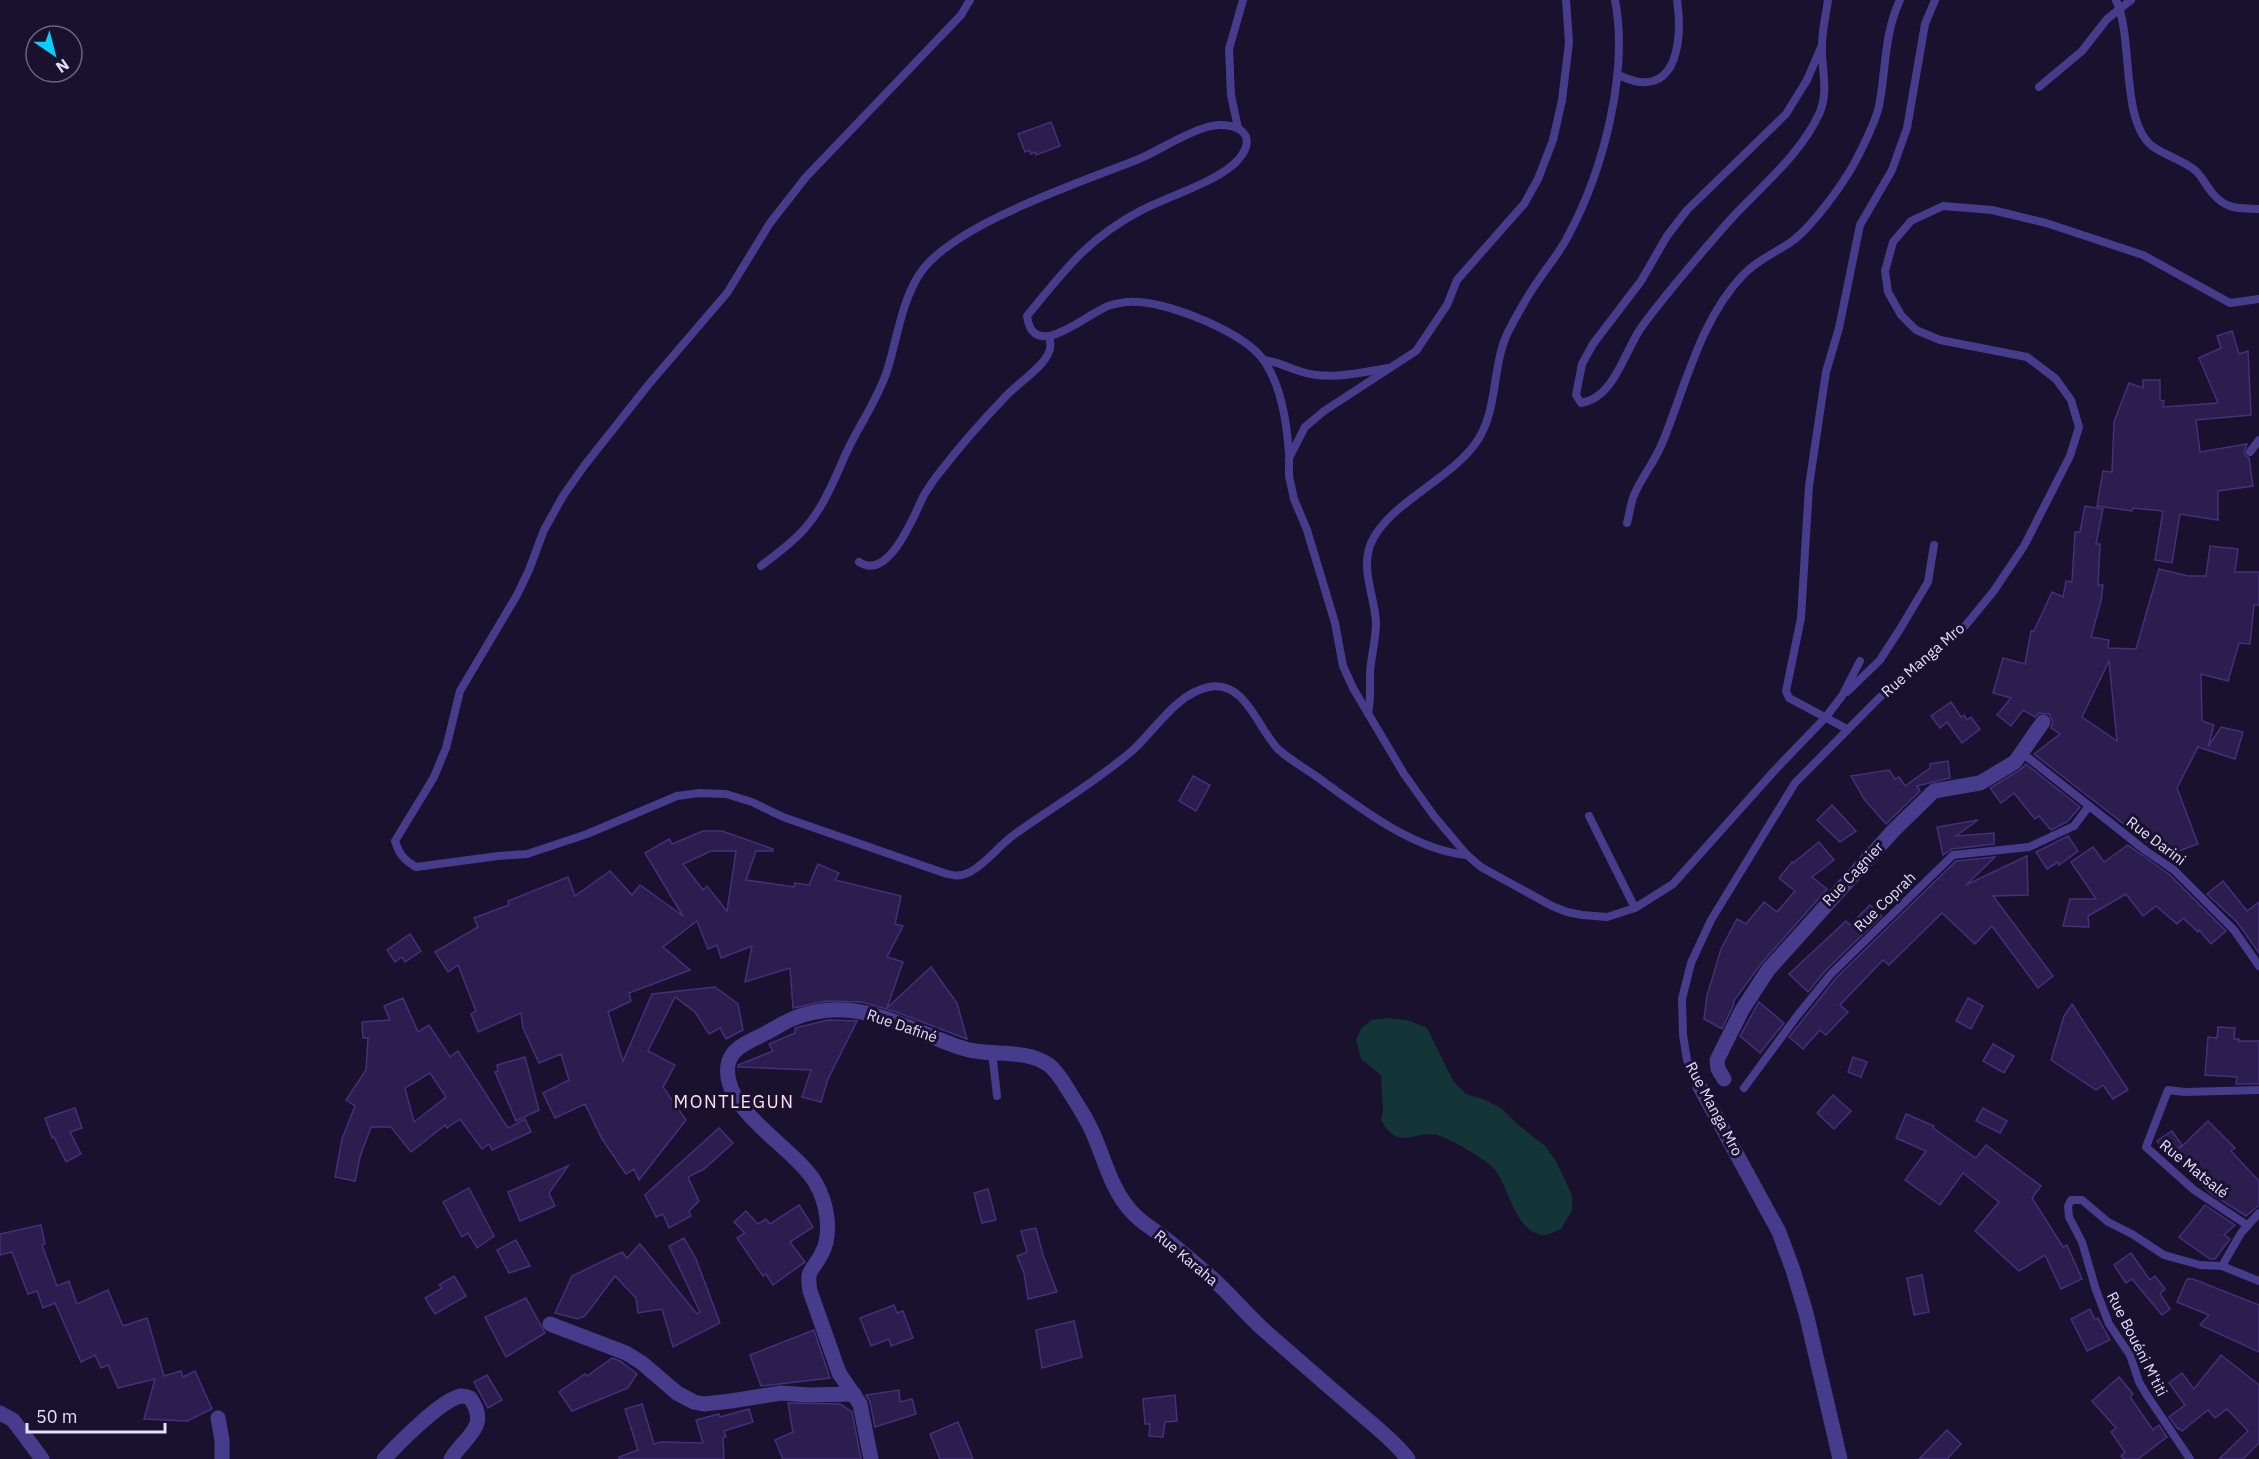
<svg xmlns="http://www.w3.org/2000/svg" width="2259" height="1459" font-family="'IBM Plex Sans',sans-serif">
<style>
.green{fill:#143537}
.building{fill:#2b1d4e;stroke:#452f7a;stroke-width:1.5;fill-rule:evenodd}
.lines{fill:none;stroke-linecap:round;stroke-linejoin:round}
.lane{stroke:#473c8c;stroke-width:8}
.street{stroke:#473c8c;stroke-width:15}
.labels{text-anchor:middle;stroke-width:6;stroke-linejoin:round;paint-order:stroke}
.street-label{font-size:15px;fill:#e4ddff;stroke:#19112d}
.quarter-label{font-size:18px;letter-spacing:1.5px;fill:#ffdff0;stroke:#19112d}
</style>
<rect width="100%" height="100%" fill="#19112d"/>
<path class="green" d="M 1389,1018 L 1407,1020 L 1427,1028 L 1448,1071 L 1454,1082 L 1466,1094 L 1486,1100 L 1502,1109 L 1517,1124 L 1545,1146 L 1556,1161 L 1572,1195 L 1572,1210 L 1561,1229 C 1556,1231 1549,1235 1544,1235 C 1512,1233 1509,1178 1489,1164 C 1477,1155 1451,1139 1437,1135 C 1413,1130 1398,1152 1381,1120 L 1383,1110 L 1381,1075 L 1361,1059 L 1356,1040 L 1361,1029 L 1371,1020 Z"/>
<g class="building">
<polygon points="1051,122 1060,146 1036,155 1036,152 1031,154 1029,150 1025,152 1018,134"/>
<polygon points="2232,331 2239,354 2248,351 2251,415 2196,420 2200,452 2247,444 2244,454 2249,458 2253,486 2218,491 2218,520 2180,514 2172,563 2155,560 2163,511 2133,508 2132,511 2097,506 2103,471 2112,472 2114,422 2129,383 2143,388 2143,380 2160,380 2160,400 2164,401 2163,407 2218,403 2199,358 2221,348 2217,336"/>
<path d="M 2085,506 L 2103,509 L 2096,544 L 2100,544 L 2098,585 L 2103,585 L 2101,601 L 2091,637 L 2109,640 L 2108,648 L 2136,649 L 2159,569 L 2188,576 L 2206,576 L 2210,546 L 2238,549 L 2235,572 L 2259,572 L 2259,605 L 2254,605 L 2250,644 L 2239,643 L 2228,681 L 2201,674 L 2202,721 L 2214,725 L 2208,747 L 2221,727 L 2243,732 L 2235,759 L 2198,747 L 2177,788 L 2198,844 L 2165,856 L 2034,754 L 2060,734 L 2051,728 L 2053,722 L 2049,714 L 2039,713 L 2035,717 L 2023,710 L 2011,726 L 1997,715 L 2011,698 L 1993,693 L 2003,658 L 2025,664 L 2031,631 L 2034,631 L 2052,592 L 2063,597 L 2066,581 L 2072,582 L 2075,532 L 2080,532 ZM 2109,661 L 2117,741 L 2082,717 Z"/>
<polygon points="1951,702 1961,717 1964,715 1967,720 1971,717 1980,729 1962,743 1947,722 1940,728 1931,716"/>
<polygon points="1948,761 1950,778 1917,786 1920,791 1886,824 1864,799 1851,776 1889,770 1895,779 1899,777 1905,786 1930,768 1930,764"/>
<polygon points="2026,764 2080,807 2067,822 2051,830 2039,816 2035,819 2014,793 2001,803 1990,788 2020,770"/>
<polygon points="1193,776 1210,785 1196,811 1179,801"/>
<polygon points="1832,805 1856,831 1840,842 1817,820"/>
<polygon points="1978,820 1956,836 1994,833 1994,844 1952,849 1943,855 1937,827"/>
<path d="M 703,831 L 722,831 L 773,849 L 773,851 L 756,851 L 746,880 L 794,887 L 795,883 L 809,885 L 818,864 L 839,873 L 835,880 L 901,896 L 895,924 L 903,926 L 887,957 L 903,962 L 887,1008 L 931,967 L 957,1003 L 967,1039 L 896,1012 L 862,1002 L 826,1001 L 793,1008 L 790,968 L 745,982 L 752,946 L 721,958 L 717,945 L 708,949 L 697,921 L 663,947 L 690,970 L 629,993 L 631,1001 L 608,1012 L 623,1061 L 652,994 L 715,987 L 738,1004 L 743,1030 L 726,1039 L 720,1028 L 709,1034 L 695,1012 L 675,997 L 648,1051 L 675,1065 L 663,1087 L 686,1120 L 639,1180 L 634,1169 L 626,1174 L 602,1139 L 585,1104 L 555,1118 L 543,1093 L 569,1080 L 561,1054 L 539,1063 L 523,1028 L 521,1013 L 478,1032 L 471,1014 L 476,1011 L 458,965 L 448,972 L 435,952 L 478,927 L 474,918 L 509,905 L 508,901 L 568,877 L 575,896 L 610,871 L 632,895 L 640,885 L 683,916 L 645,853 L 669,839 L 672,844 ZM 711,851 L 736,851 L 727,911 L 707,886 L 703,890 L 683,864 Z"/>
<polygon points="2068,836 2078,851 2059,865 2058,862 2047,869 2036,852"/>
<polygon points="1819,842 1834,860 1812,877 1827,889 1760,965 1733,1002 1734,1004 1722,1029 1704,1019 1707,996 1721,949 1737,919 1746,924 1764,902 1777,912 1795,891 1779,878 1792,862 1793,863"/>
<polygon points="2128,845 2170,875 2226,931 2211,944 2199,930 2198,932 2183,918 2177,924 2156,906 2143,916 2126,894 2088,916 2089,927 2063,926 2070,899 2096,899 2071,862 2093,847 2104,862"/>
<polygon points="2027,856 2028,895 1993,896 2053,976 2038,988 1992,926 1975,944 1942,913 1889,965 1883,960 1840,1005 1848,1012 1826,1035 1820,1030 1803,1049 1789,1037 1836,978 1956,861 1995,857 1966,885"/>
<polygon points="2223,881 2247,911 2259,902 2259,953 2237,922 2207,894"/>
<polygon points="1870,905 1882,916 1826,970 1808,992 1789,974 1846,921 1850,925"/>
<polygon points="410,934 421,951 405,962 402,957 395,962 387,950"/>
<path d="M 403,998 L 418,1032 L 429,1025 L 450,1057 L 458,1051 L 508,1128 L 525,1119 L 531,1132 L 492,1150 L 489,1144 L 482,1149 L 460,1119 L 447,1128 L 445,1125 L 411,1152 L 391,1127 L 371,1127 L 360,1157 L 355,1181 L 335,1177 L 342,1139 L 355,1106 L 346,1100 L 366,1070 L 368,1038 L 363,1038 L 362,1022 L 390,1020 L 384,1006 ZM 430,1073 L 446,1097 L 414,1122 L 405,1088 Z"/>
<polygon points="1968,998 1983,1006 1971,1029 1956,1021"/>
<polygon points="1759,1002 1784,1023 1760,1053 1740,1036"/>
<polygon points="2072,1004 2128,1090 2113,1099 2103,1085 2096,1090 2051,1060 2064,1016"/>
<polygon points="828,1020 857,1021 828,1079 821,1102 802,1097 811,1070 738,1067 738,1065 773,1051 769,1044 795,1033 795,1028"/>
<polygon points="2218,1027 2235,1028 2234,1039 2239,1039 2238,1041 2259,1041 2259,1084 2236,1084 2237,1077 2205,1075 2208,1037 2217,1038"/>
<polygon points="1993,1044 2014,1056 2004,1073 1983,1061"/>
<polygon points="525,1057 539,1110 516,1121 495,1072 498,1071 497,1065"/>
<polygon points="1853,1057 1867,1062 1861,1077 1848,1072"/>
<polygon points="1833,1095 1851,1111 1834,1129 1817,1113"/>
<polygon points="75,1108 82,1128 70,1132 81,1154 66,1162 54,1137 52,1138 45,1118"/>
<polygon points="1983,1108 2007,1121 2000,1133 1976,1121"/>
<polygon points="1906,1114 1934,1126 1933,1128 1976,1158 1986,1145 2041,1186 2032,1198 2063,1247 2067,1245 2082,1279 2061,1289 2045,1255 2019,1271 1975,1231 1999,1202 1963,1173 1940,1205 1905,1180 1926,1151 1896,1138"/>
<polygon points="2208,1121 2235,1148 2231,1151 2259,1181 2259,1205 2246,1216 2210,1193 2174,1154"/>
<polygon points="719,1128 733,1143 704,1169 688,1177 699,1201 689,1211 691,1216 669,1228 663,1214 656,1217 645,1195"/>
<polygon points="2172,1131 2182,1145 2167,1155 2157,1141"/>
<polygon points="568,1166 549,1193 555,1206 520,1221 508,1192"/>
<polygon points="469,1188 494,1236 477,1248 468,1233 462,1237 443,1202"/>
<polygon points="988,1189 996,1220 982,1223 974,1193"/>
<polygon points="799,1205 813,1227 790,1242 805,1262 773,1285 766,1274 763,1276 737,1238 745,1233 734,1222 746,1211 758,1224 766,1219 770,1224"/>
<polygon points="2205,1205 2235,1225 2224,1235 2230,1239 2215,1259 2210,1259 2179,1237"/>
<polygon points="41,1225 45,1244 42,1245 57,1286 69,1281 77,1304 108,1290 123,1326 147,1318 164,1376 181,1371 183,1377 195,1371 212,1409 187,1421 144,1419 155,1379 118,1388 108,1365 101,1368 95,1355 81,1362 55,1303 43,1308 37,1291 28,1294 12,1252 0,1255 0,1234"/>
<polygon points="1036,1228 1043,1255 1057,1292 1028,1299 1024,1273 1017,1256 1027,1252 1021,1231"/>
<polygon points="684,1238 696,1259 720,1323 673,1347 662,1309 638,1313 636,1298 615,1276 585,1316 578,1319 555,1313 572,1276 622,1252 627,1258 640,1244 697,1314 700,1312 669,1246"/>
<polygon points="516,1240 530,1266 509,1273 497,1250"/>
<polygon points="2131,1253 2150,1280 2155,1276 2165,1289 2160,1294 2170,1309 2162,1315 2132,1279 2126,1283 2114,1265"/>
<polygon points="1922,1275 1929,1312 1914,1315 1907,1278"/>
<polygon points="454,1276 466,1296 435,1314 425,1298 442,1288 439,1285"/>
<polygon points="2187,1279 2193,1279 2259,1305 2259,1352 2200,1325 2209,1315 2177,1302"/>
<polygon points="526,1298 545,1333 506,1357 485,1317"/>
<polygon points="894,1305 897,1313 903,1311 913,1338 891,1346 889,1339 871,1346 860,1318"/>
<polygon points="2090,1309 2095,1320 2098,1318 2110,1340 2087,1351 2071,1319"/>
<polygon points="1074,1321 1082,1357 1042,1368 1036,1330"/>
<polygon points="814,1330 830,1378 761,1386 750,1355"/>
<polygon points="2221,1355 2259,1385 2259,1443 2243,1459 2219,1459 2248,1431 2227,1409 2215,1418 2208,1410 2182,1431 2179,1428 2178,1429 2169,1417 2185,1405 2169,1383 2182,1373 2194,1389"/>
<polygon points="612,1358 620,1361 637,1374 628,1388 572,1411 559,1392 585,1374 587,1376"/>
<polygon points="487,1375 502,1400 488,1408 474,1382"/>
<polygon points="2119,1377 2133,1394 2130,1397 2153,1430 2159,1425 2167,1437 2138,1459 2124,1459 2121,1456 2125,1452 2111,1432 2116,1428 2092,1401"/>
<polygon points="899,1390 900,1402 912,1399 916,1414 875,1427 870,1402 866,1395"/>
<polygon points="1175,1395 1177,1421 1165,1422 1163,1437 1149,1436 1150,1424 1145,1424 1143,1399"/>
<polygon points="788,1403 840,1404 852,1412 861,1459 783,1459 775,1440 793,1432"/>
<polygon points="642,1404 654,1444 661,1442 703,1443 696,1420 719,1414 720,1417 749,1409 753,1422 724,1431 726,1437 723,1438 724,1459 619,1459 619,1457 638,1450 625,1409"/>
<polygon points="958,1422 973,1459 940,1459 930,1434"/>
<polygon points="1947,1430 1961,1444 1947,1459 1919,1459"/>
</g>
<g class="lines">
<g class="lane">
<path d="M 970,0 L 961,15 L 806,177 L 770,223 L 727,293 L 649,384 L 584,466 L 563,496 L 544,530 L 529,570 L 517,595 L 460,691 L 446,748 L 434,777 L 395,841 C 399,854 404,860 416,867 L 498,856 L 527,854 L 587,834 L 677,796 L 700,793 L 726,794 L 752,802 L 783,817 L 944,873 C 954,876 960,877 970,872 C 987,863 999,845 1015,834 C 1054,806 1096,782 1133,750 C 1155,730 1177,693 1209,687 C 1246,680 1258,730 1279,750 C 1291,761 1307,769 1320,779 C 1361,809 1415,850 1467,855"/>
<polyline points="1566,0 1569,43 1562,100 1553,140 1538,179 1524,204 1457,280 1447,305 1416,351 1324,411 1305,427 1289,458 1289,476 1294,499 1307,530 1335,623 1343,666 1353,688 1404,774 1434,816 1467,855 1481,867 1552,906 1567,912 1582,915 1607,917 1635,908 1673,884 1775,770 1825,718 1842,696 1860,661"/>
<path d="M 2116,0 C 2134,39 2120,120 2152,146 C 2166,156 2183,160 2196,171 C 2203,178 2207,187 2213,194 C 2227,210 2239,208 2259,209"/>
<path d="M 1822,45 L 1807,80 L 1786,114 L 1687,210 L 1667,236 L 1641,281 L 1593,344 L 1582,364 L 1576,395 L 1581,403 C 1616,397 1624,350 1643,325 C 1669,290 1701,253 1730,220 C 1761,186 1800,156 1820,112 C 1829,90 1821,68 1822,45 C 1822,30 1826,15 1828,0"/>
<path d="M 1618,75 C 1625,78 1632,81 1640,82 C 1682,86 1681,27 1677,0"/>
<polyline points="2039,87 2082,51 2107,19 2131,0"/>
<polyline points="1238,128 1231,95 1229,49 1243,0"/>
<path d="M 1264,360 C 1277,362 1287,367 1299,371 C 1328,381 1359,373 1388,368"/>
<polyline points="2250,452 2259,440"/>
<path d="M 1627,523 C 1630,513 1630,503 1635,493 C 1643,475 1656,460 1663,441 C 1686,385 1700,320 1743,275 C 1757,260 1775,253 1791,242 C 1812,227 1844,183 1856,160 C 1864,144 1875,124 1879,106 C 1886,71 1884,33 1900,0"/>
<path d="M 859,562 C 889,582 914,515 924,495 C 929,487 934,479 940,472 C 960,446 983,420 1006,396 C 1017,384 1042,368 1048,354 C 1051,349 1051,343 1049,336"/>
<path d="M 761,566 C 776,554 794,542 806,527 C 826,504 836,474 849,447 C 862,421 878,398 887,371 C 897,340 901,303 919,275 C 950,225 1082,182 1139,159 C 1162,149 1183,134 1207,127 C 1232,120 1262,132 1238,160 C 1218,182 1168,196 1140,211 C 1087,239 1064,271 1027,316 C 1033,364 1088,313 1108,306 C 1117,303 1130,301 1139,302 C 1173,304 1246,333 1265,362 C 1282,388 1287,424 1289,454"/>
<polyline points="1847,692 1880,660 1900,629 1928,582 1934,545"/>
<path d="M 1368,713 C 1371,699 1370,687 1370,673 C 1371,656 1376,640 1376,623 C 1375,596 1360,570 1371,543 C 1388,504 1449,480 1475,444 C 1499,412 1491,367 1508,332 C 1517,315 1527,296 1538,281 C 1548,266 1560,252 1568,236 C 1603,171 1629,73 1615,0"/>
<polyline points="1847,729 1789,698 1786,691 1801,618 1809,486 1826,372 1839,328 1860,225 1892,170 1907,128 1925,24 1935,0"/>
<polyline points="2021,752 2146,851 2174,870 2234,930 2259,966"/>
<polyline points="1589,816 1635,908"/>
<polyline points="992,1052 997,1096"/>
<polyline points="1700,1087 1687,1060 1683,1035 1682,999 1691,963 1711,920 1795,783 1879,698 1965,626 1993,592 2024,546 2070,456 2079,427 2071,400 2056,379 2027,357 1940,340 1916,330 1901,315 1888,292 1885,271 1893,242 1911,221 1943,206 1992,210 2046,223 2143,255 2230,303 2259,299"/>
<polyline points="1744,1088 1797,1016 1831,974 1953,855 2029,847 2074,826 2089,806"/>
<polyline points="2247,1225 2194,1190 2146,1147 2168,1090 2185,1092 2259,1090"/>
<polyline points="2222,1266 2241,1233 2259,1213"/>
<polyline points="2190,1459 2146,1394 2139,1382 2130,1355 2109,1324 2096,1290 2082,1242 2069,1217 2068,1206 2071,1200 2082,1200 2108,1222 2132,1234 2164,1255 2200,1265 2222,1266 2259,1281"/>
</g>
<g class="street">
<polyline points="1724,1079 1718,1069 1717,1060 1742,1010 1768,970 1893,831 1934,791 1980,783 2015,762 2043,722"/>
<polyline points="1700,1087 1779,1232 1793,1270 1806,1313 1840,1459"/>
<polyline points="550,1324 626,1353 642,1363 677,1393 694,1402 704,1404 731,1401 781,1393 808,1395 854,1394"/>
<polyline points="0,1413 13,1420 42,1459"/>
<polyline points="218,1418 222,1440 222,1459"/>
<path d="M 384,1459 C 398,1444 442,1399 461,1396 C 464,1396 468,1397 470,1398 C 491,1427 464,1437 451,1459"/>
<path d="M 871,1459 L 860,1404 L 839,1373 L 810,1291 C 806,1269 812,1272 821,1255 C 833,1234 827,1202 815,1182 C 794,1147 721,1110 728,1065 C 731,1047 751,1041 766,1033 C 774,1029 783,1023 792,1019 C 841,999 880,1015 926,1034 C 941,1040 959,1049 975,1051 C 1000,1055 1027,1050 1049,1065 C 1058,1072 1064,1083 1070,1093 C 1079,1107 1089,1122 1095,1138 C 1106,1164 1112,1190 1131,1211 C 1141,1223 1155,1230 1167,1240 C 1182,1252 1197,1265 1212,1278 C 1230,1294 1246,1314 1265,1331 C 1297,1359 1329,1387 1362,1415 C 1378,1429 1395,1442 1408,1459"/>
</g>
</g>
<g class="labels">
<g class="street-label">
<text transform="translate(1923 660) rotate(-41)" y="5">Rue Manga Mro</text>
<text transform="translate(2156 841) rotate(37)" y="5">Rue Darini</text>
<text transform="translate(1853 874) rotate(-47)" y="5">Rue Cagnier</text>
<text transform="translate(1885 902) rotate(-44)" y="5">Rue Coprah</text>
<text transform="translate(902 1026) rotate(19)" y="5">Rue Dafiné</text>
<text transform="translate(1714 1109) rotate(62)" y="5">Rue Manga Mro</text>
<text transform="translate(2194 1169) rotate(39)" y="5">Rue Matsalé</text>
<text transform="translate(1186 1258) rotate(40)" y="5">Rue Karaha</text>
<text transform="translate(2137 1344) rotate(63)" y="5">Rue Bouéni M'titi</text>
</g>
<g class="quarter-label">
<text x="734" y="1108">MONTLEGUN</text>
</g>
</g>
<g transform="translate(54 54) rotate(145)"><circle r="28" fill="#19112d" stroke="#6a6381" stroke-width="1.5"/>
<path d="M0-4.5L10 22L0 15L-10 22Z" fill="#09cfff"/>
<text y="-9" font-size="16" font-weight="bold" text-anchor="middle" fill="#e4ddff">N</text>
</g>
<path d="M27 1423v9h138v-9" fill="none" stroke="#e4ddff" stroke-width="3"/>
<text x="36" y="1423" font-size="18" fill="#e4ddff" stroke="#19112d" stroke-width="4.5" paint-order="stroke">50 m</text>
</svg>
